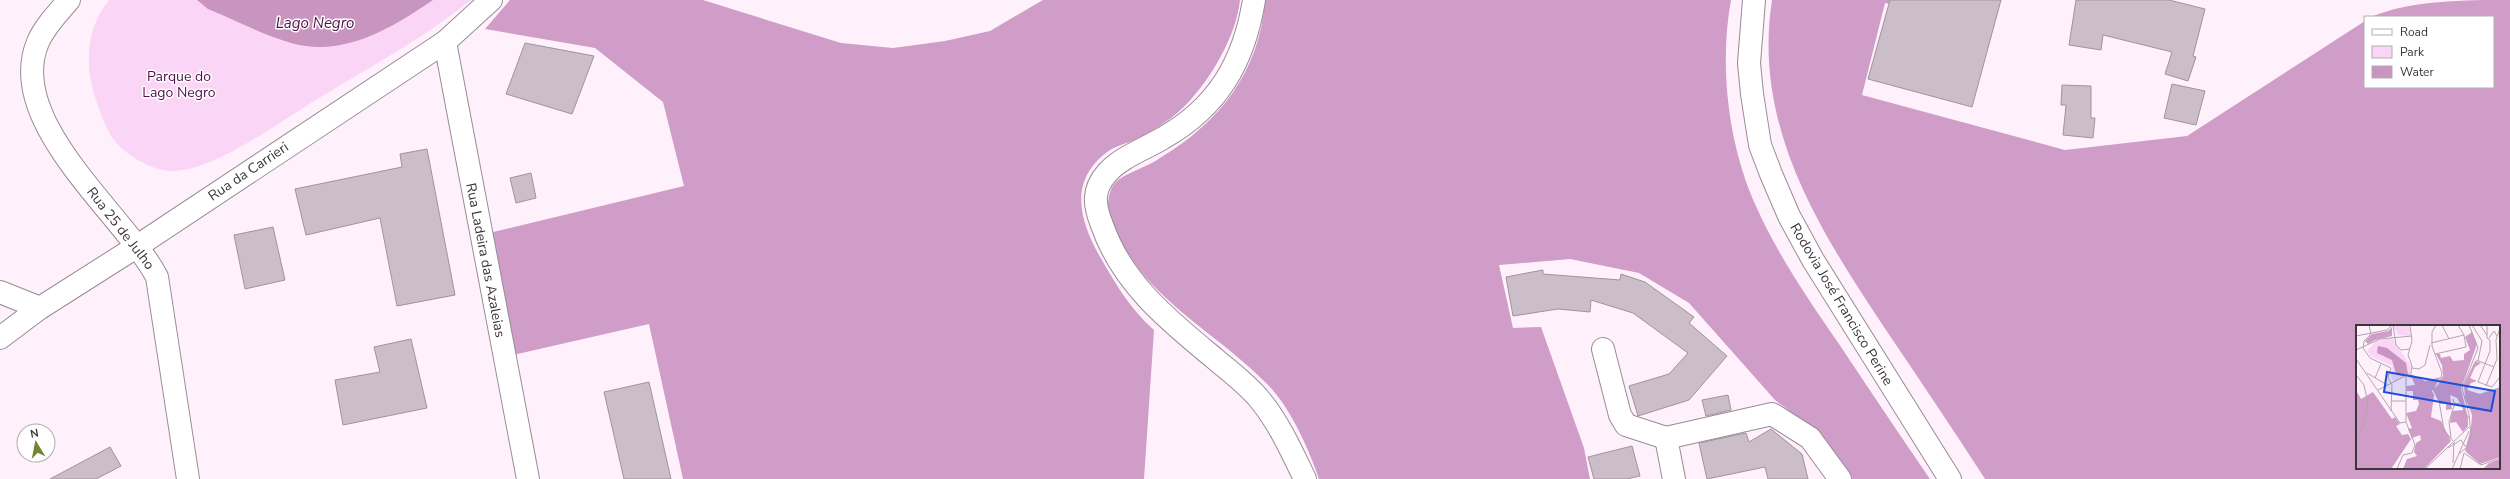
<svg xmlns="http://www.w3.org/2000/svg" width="2510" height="479" font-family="'Nunito Sans',sans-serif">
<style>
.green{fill:#fbd5f5}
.forest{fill:#d09cc8;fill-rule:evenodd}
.water{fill:#c894c0}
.building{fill:#cbbec9;stroke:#9f939d}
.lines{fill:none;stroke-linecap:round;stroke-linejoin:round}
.street-casing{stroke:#988c96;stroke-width:24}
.secondary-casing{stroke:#988c96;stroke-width:24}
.primary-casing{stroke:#988c96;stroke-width:24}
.street{stroke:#fff;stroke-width:22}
.secondary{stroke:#fff;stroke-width:22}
.primary{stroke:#fff;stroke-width:22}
.labels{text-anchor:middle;stroke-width:3;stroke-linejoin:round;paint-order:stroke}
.park-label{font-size:14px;fill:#50124a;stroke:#fff}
.street-label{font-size:14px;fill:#3b353a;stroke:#fff}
.water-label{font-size:15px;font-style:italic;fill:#4f114a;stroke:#fff}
.inset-road{fill:none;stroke:#b1a6ae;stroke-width:1}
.view{fill:#1d4ed8;fill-opacity:0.15;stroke:#1d4ed8;stroke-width:2}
.inset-edge{fill:none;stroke:#3b353a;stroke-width:2}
</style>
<rect width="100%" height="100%" fill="#fff1fc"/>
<path class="green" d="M 109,0 L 471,0 C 425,37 374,65 324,95 C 285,118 216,171 172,171 C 151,171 122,153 111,136 C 104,124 100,112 96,100 C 84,65 86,28 109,0 Z"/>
<g class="forest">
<path d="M 510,0 L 703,0 L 841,43 L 893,48 L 945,41 L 990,31 L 1043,0 L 1240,0 C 1236,40 1203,94 1171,118 C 1159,127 1145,135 1132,141 C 1124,144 1114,147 1107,152 C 1069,181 1079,219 1099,255 C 1115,283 1130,309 1154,330 L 1144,479 L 683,479 L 649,324 L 513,355 L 489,233 L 684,186 L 663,102 L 595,48 L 485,29 Z"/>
<path d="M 1265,0 L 1731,0 C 1719,65 1728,143 1755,204 C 1777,254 1808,299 1839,344 C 1869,389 1899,434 1930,479 L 1850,479 L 1815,430 L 1775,400 L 1689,303 L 1639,273 L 1570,259 L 1499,265 L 1513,328 L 1541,327 L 1584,448 L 1590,479 L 1319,479 C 1309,449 1289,405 1266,383 C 1217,333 1148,300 1118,235 C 1114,225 1109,216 1108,205 C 1108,197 1111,185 1118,180 C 1131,171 1147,167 1160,158 C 1220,122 1260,71 1265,0 Z"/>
<path d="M 1772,0 L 1910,0 L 1908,8 L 1885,3 L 1862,95 L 2065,150 L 2187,136 L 2365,21 L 2365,87 L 2493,87 L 2493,17 L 2371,17 C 2411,0 2464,0 2510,0 L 2510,479 L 1985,479 C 1954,431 1922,383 1890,336 C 1822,234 1752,129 1772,0 ZM 2357,326 L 2499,326 L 2499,468 L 2357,468 Z"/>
</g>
<path class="water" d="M 197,0 L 433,0 C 392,28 343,58 291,43 C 263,35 235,20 208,9 Z"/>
<g class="building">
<polygon points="1890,0 2001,0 1972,107 1868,79"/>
<polygon points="2076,0 2169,0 2205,9 2193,56 2196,57 2188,81 2165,74 2172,52 2103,35 2101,50 2069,45"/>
<polygon points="525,43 594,56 572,114 506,94"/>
<polygon points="2172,84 2205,91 2196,125 2164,118"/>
<polygon points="2062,85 2091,86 2091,118 2095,118 2093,138 2063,135 2066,105 2061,105"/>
<polygon points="427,149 455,295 397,306 380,218 306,235 295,189 402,167 400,154"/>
<polygon points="531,173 536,198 516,203 510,178"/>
<polygon points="273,227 285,280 245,289 234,235"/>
<polygon points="1543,270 1543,274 1620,280 1621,274 1645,282 1694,317 1689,323 1727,356 1689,400 1638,416 1629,386 1669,374 1688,353 1633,313 1591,300 1590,312 1558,309 1513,316 1506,277"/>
<polygon points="411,339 427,408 343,425 335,380 380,372 374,347"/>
<polygon points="649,382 671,479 624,479 604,392"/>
<polygon points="1728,395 1731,410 1706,416 1702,400"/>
<polygon points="1771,429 1802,454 1808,479 1768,479 1765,467 1707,479 1699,443 1746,433 1749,442"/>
<polygon points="1632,446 1640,476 1627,479 1594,479 1588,457"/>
<polygon points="110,447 121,466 96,479 50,479"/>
</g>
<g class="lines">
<g class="street-casing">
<g id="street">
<path d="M 69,0 C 58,13 45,26 38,42 C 4,122 124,214 157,277 L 188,479"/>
<polyline points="445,42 528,479"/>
<polyline points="0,292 40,308"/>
<polyline points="0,338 40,308 136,247 445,42 491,0"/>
<polyline points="1603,349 1620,415 1626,425 1666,438 1772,414 1810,438 1840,479"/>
<polyline points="1666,438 1674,479"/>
</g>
</g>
<g class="secondary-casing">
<path id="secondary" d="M 1254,0 C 1244,62 1218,107 1163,138 C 1145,149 1121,157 1107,173 C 1092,190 1094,205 1102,225 C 1122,283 1168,320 1214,358 C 1229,371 1247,384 1260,400 C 1279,423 1292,452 1305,479"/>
</g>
<g class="primary-casing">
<polyline id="primary" points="1754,0 1749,63 1752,94 1760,145 1771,174 1789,216 1813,260 1950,479"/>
</g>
<use href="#street" class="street"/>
<use href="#secondary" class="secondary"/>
<use href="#primary" class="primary"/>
</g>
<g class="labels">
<g class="park-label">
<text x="179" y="81">Parque do<tspan x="179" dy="16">Lago Negro</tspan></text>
</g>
<g class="street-label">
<text transform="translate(248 171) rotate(-34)" y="5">Rua da Carrieri</text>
<text transform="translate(121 228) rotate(52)" y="5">Rua 25 de Julho</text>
<text transform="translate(486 260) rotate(79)" y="5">Rua Ladeira das Azaleias</text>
<text transform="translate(1842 304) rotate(59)" y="5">Rodovia José Francisco Perine</text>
</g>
<g class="water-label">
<text x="315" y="28">Lago Negro</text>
</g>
</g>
<g transform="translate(2356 325)">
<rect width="144" height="144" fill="#fff1fc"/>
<path d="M 37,0 L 53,0 L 55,11 L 42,10 ZM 36,13 L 55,41 L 54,48 L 38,56 L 35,52 L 36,41 L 16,32 L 11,26 L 20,16 Z" fill="#fbd5f5"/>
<path d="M 36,2 L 36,11 L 19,15 L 12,19 L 9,16 L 16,9 L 32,6 ZM 116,7 L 121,19 L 105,64 L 112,93 L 112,101 L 107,107 L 100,97 L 94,98 L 96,86 L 108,85 L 101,73 L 94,70 L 96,84 L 90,85 L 90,79 L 84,79 L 77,64 L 82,61 L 87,51 L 86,40 L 80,29 L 84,29 L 85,33 L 94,31 L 97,36 L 108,35 L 108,29 L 114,25 L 109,12 ZM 119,36 L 125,38 L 119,42 L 114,53 L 121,56 L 115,58 L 111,65 L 124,69 L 144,62 L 144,132 L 124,139 L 109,126 L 115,103 L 116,90 L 109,73 L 108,59 ZM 55,49 L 69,56 L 85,52 L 76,66 L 78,70 L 75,92 L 85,96 L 95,116 L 68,144 L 47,144 L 51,134 L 61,131 L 58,127 L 60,118 L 65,115 L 64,110 L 56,113 L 52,104 L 56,103 L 50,88 L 60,86 L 63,79 L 62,75 L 57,75 L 57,66 L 51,66 L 50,61 L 59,60 L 56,53 L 52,52 ZM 0,65 L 5,74 L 17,67 L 36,94 L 39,92 L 44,99 L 40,101 L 46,110 L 52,109 L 55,114 L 35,144 L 0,144 ZM 144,134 L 144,144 L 127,144 L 133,138 Z" fill="#d09cc8"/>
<path d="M 22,21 L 31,23 L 50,38 L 52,49 L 46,51 L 40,49 L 36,35 L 21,28 Z" fill="#c894c0"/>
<path class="inset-road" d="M 13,0 L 15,9 L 8,16 L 7,23 L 14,33 L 35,43 L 32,52 L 36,60 L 35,86M 37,0 L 40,20 L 45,25 L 54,24M 80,0 L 76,7 L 76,21 L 86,48 L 84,58 L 77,64 L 83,76 L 88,105 L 97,116M 86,0 L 93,14M 116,0 L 126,16 L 122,36M 124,0 L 131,10M 131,0 L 131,13M 0,11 L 31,5 L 36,0M 131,13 L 134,15 L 134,26 L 122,57 L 136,62 L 144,52M 133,13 L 138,6 L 141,11M 75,18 L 108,10M 0,25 L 24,14 L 56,11M 79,29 L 110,22 L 108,10 L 102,0M 0,34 L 44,98 L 50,97M 120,35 L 138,42M 56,43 L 63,44 L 69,40 L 74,20M 11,48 L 31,60M 0,50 L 8,60 L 12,78 L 7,103 L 0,114M 19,53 L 25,39M 130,61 L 141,34 L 140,15 L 144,3M 22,65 L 55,48 L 56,41 L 52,30 L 56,16 L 54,0M 97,74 L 98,78 L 106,79 L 109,89 L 114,93M 36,76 L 50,76M 95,113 L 93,97 L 99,78M 92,123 L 105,115 L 109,121 L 111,121M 103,129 L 111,122 L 115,111 L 113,89 L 106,63 L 122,23 L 113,0M 97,138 L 98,117M 41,144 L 47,130 L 56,128 L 59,120 L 50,97 L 50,52M 69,144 L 113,102M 96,144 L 113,106M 104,144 L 108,128 L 125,140 L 144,133"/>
<path class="view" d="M 31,47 L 139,66 L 135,86 L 28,67 Z"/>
<rect width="144" height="144" class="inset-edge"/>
</g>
<rect x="2364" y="16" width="130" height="72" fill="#ffffff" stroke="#b1aeb0"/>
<rect x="2372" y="29" width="20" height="6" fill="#ffffff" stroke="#b1aeb0"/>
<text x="2400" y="36" font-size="12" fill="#3b353a">Road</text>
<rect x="2372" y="46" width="20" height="12" fill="#fbd5f5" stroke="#b1aeb0"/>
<text x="2400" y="56" font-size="12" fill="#3b353a">Park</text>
<rect x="2372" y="66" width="20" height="12" fill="#c894c0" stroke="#b1aeb0"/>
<text x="2400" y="76" font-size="12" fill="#3b353a">Water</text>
<g transform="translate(36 443) rotate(350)"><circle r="19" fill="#ffffff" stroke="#b1aeb0"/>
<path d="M0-3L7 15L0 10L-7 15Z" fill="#718535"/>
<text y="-6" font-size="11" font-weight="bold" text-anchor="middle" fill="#3b353a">N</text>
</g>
</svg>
